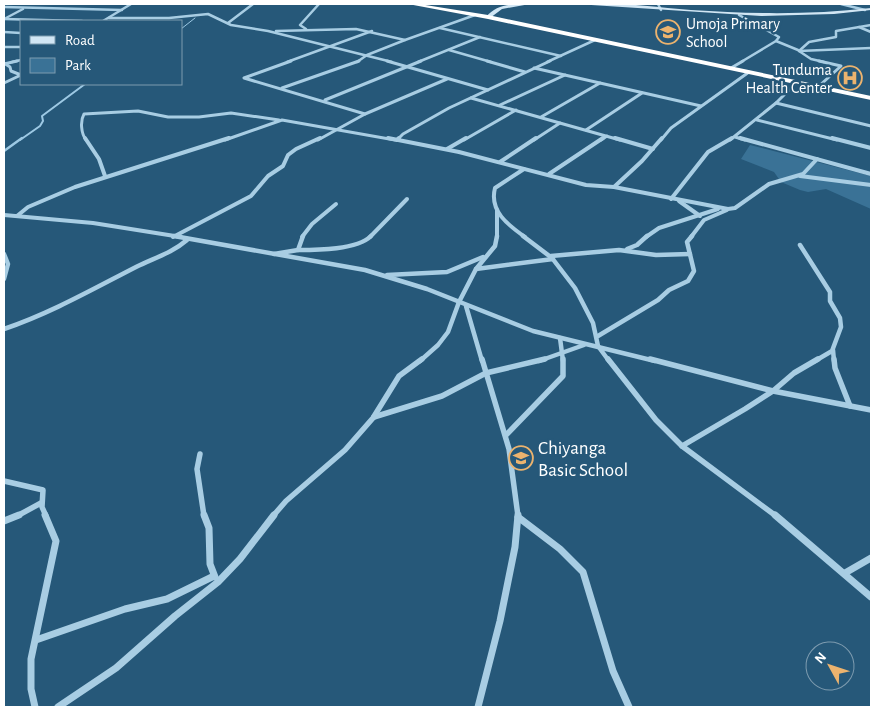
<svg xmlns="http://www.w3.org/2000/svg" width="875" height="711" font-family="'Alegreya Sans',sans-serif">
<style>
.green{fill:#3a7296}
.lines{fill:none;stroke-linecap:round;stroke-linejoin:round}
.stream-far2{stroke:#9dc9e4;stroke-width:1}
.stream-far1{stroke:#9dc9e4;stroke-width:2}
.stream{stroke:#9dc9e4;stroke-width:2.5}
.street-far5{stroke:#a8cde3;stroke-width:2.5}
.street-far4{stroke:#a8cde3;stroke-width:3}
.street-far3{stroke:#a8cde3;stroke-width:4}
.street-far2{stroke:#a8cde3;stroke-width:4.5}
.street-far1{stroke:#a8cde3;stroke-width:5.5}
.street{stroke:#a8cde3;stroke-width:7}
.secondary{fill:#d1e6f4;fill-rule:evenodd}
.highway{fill:#fff;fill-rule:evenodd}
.labels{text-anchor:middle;stroke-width:5;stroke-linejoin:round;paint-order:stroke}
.far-poi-label{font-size:16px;fill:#fff;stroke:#265879;text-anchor:start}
.poi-label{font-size:19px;fill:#fff;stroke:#265879;text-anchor:start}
</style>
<rect width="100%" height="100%" fill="#265879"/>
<polygon class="green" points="750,145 871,176 871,209 826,189 808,192 800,190 781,182 774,172 741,159"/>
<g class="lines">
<polyline class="stream-far2" points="181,29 195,18"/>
<polyline class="stream-far1" points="20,140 40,126 43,121 42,116 85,84"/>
<polyline class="stream" points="4,151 22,138"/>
<g class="street-far5">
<polyline points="658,4 661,10"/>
<polyline points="841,4 865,10"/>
<polyline points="4,7 122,10"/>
<polyline points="739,15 779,37 776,41 741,62"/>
<polyline points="6,18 23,9"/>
<polyline points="109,18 169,18 208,14 231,25 268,31 392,62"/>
<polyline points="4,19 82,21"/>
<polyline points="103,21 131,4"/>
<polyline points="228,23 253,4"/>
<polyline points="859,27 871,32"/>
<polyline points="440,28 561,56"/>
<polyline points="306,29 300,25 319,4"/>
<polyline points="276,31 356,29 405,40 475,15"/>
<polyline points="4,32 21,33"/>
<polyline points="776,41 798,50"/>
<polyline points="4,47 21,47"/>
<polyline points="449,50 491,62"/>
<polyline points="799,51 871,48"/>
<polyline points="12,62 21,60"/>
<polyline points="287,62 372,31"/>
<polyline points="357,62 367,55 405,40"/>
<polyline points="418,62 480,37"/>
<polyline points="547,62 595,40"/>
<polyline points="824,62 811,59 799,51 809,42 836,37 836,31 871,25"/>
</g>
<g class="street-far4">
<polyline points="291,61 244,78 365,114"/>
<polyline points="387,61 488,90"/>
<polyline points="487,61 525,72"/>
<polyline points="4,63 10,67 11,71 21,75 4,83"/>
<polyline points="4,64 17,61"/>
<polyline points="534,68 701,106"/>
<polyline points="731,68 743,61"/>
<polyline points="818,87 841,66 819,61"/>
<polyline points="282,88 359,61"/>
<polyline points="471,98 620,140"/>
<polyline points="325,100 421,61"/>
<polyline points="776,103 871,126"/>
<polyline points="500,105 565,75"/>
<polyline points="541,117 600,83"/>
<polyline points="757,120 837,140"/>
<polyline points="586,130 642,93"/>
<polyline points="735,137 745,140"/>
<path d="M 86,140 C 81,133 80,121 84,114 L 138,111 L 168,117 L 199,117 L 231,113 L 279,120"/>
<polyline points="225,140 282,120 395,140"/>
<polyline points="318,140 365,114 447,79"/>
<polyline points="397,140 403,134 449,108 550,61"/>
<polyline points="464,140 516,110"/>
<polyline points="534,140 560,123"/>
<polyline points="601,140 607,136"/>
<polyline points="661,140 671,128 749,72"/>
<polyline points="730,140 776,103 797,82"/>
</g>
<g class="street-far3">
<polyline points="85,138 99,159 105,176"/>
<polyline points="388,138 459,152 586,185 614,187 728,209 735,208 769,184 803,174 817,159"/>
<polyline points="615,138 653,149"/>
<polyline points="740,138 871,174"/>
<polyline points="832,138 871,148"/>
<polyline points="397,140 399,138"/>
<polyline points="447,149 466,138"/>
<polyline points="500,162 536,138"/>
<path d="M 524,169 L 495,188 C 489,211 508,225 525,237"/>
<polyline points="549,174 603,138"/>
<polyline points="800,176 871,185"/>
<polyline points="614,187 642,161 662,138"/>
<polyline points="671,199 708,152 732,138"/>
<polyline points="679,201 700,216"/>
<polyline points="4,215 93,223 181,237"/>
<polyline points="17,216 28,207 75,187 229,138"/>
<polyline points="173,237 251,196 268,176 283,166 288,155 296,149 320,138"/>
<polyline points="302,237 312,224 336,204"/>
<polyline points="370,237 407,199"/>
<polyline points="497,237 497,210"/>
<polyline points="646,237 659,228 718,209"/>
<polyline points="691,237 704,220 727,210"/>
</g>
<g class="street-far2">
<polyline points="174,236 365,270 427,289 533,331 655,361"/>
<polyline points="523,236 552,258 575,288 593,323 598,346 609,361"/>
<polyline points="800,245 830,292 830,301 840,318 841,327 832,351 815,361"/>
<polyline points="627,249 637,245 647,236"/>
<path d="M 298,250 C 317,250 357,250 371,236"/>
<polyline points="4,254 8,264 4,279"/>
<polyline points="274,254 298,250 303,236"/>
<polyline points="551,256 619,250 656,255 690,254"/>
<polyline points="476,269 553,259"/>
<polyline points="387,275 447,272 483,257"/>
<polyline points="466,306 482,361"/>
<path d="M 4,329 C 51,313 93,289 136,267 C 154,258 172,253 187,240"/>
<polyline points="598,336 658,300 669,290 688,281 694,271 687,242 692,236"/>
<polyline points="560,338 563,361"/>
<polyline points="833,350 834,361"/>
<polyline points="420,361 438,345 448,332 459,302 476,269 495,246 497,236"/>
<polyline points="539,361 584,345"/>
</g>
<g class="street-far1">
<polyline points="482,359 509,449 518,516"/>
<polyline points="608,359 656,420 682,446 776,516"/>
<polyline points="650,359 773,391 871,410"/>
<polyline points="834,359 835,368 850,406"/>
<polyline points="374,417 442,396 486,373 545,359"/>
<polyline points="506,435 563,376 563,359"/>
<polyline points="682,446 745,409 773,391 794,373 818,359"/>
<polyline points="200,454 197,469 204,516"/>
<polyline points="4,481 43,490 42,507 46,516"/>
<polyline points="17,516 41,503"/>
<polyline points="273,516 286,501 345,450 373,418 399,376 422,359"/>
</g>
<g class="street">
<polyline points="204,515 209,528 210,564 215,577"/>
<polyline points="775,515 871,597"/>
<polyline points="518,517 560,549 583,572 613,671 629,707"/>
<polyline points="4,521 19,515"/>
<polyline points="845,573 871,558"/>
<polyline points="36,640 125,609 167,599 214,576"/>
<polyline points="35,707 31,689 31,659 56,541 45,515"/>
<polyline points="58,707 116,668 175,616 218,582 240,559 274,515"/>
<polyline points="478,707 500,621 515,547 518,515"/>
</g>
<g class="secondary">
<path d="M 517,4 L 530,4 L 502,9 L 490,18 L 486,17 C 494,7 505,5 517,4 Z"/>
<path d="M 576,4 C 614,1 653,7 691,10 C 751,14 811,15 871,8 L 871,10 L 834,14 L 761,16 Z"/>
</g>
<polygon class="highway" points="408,4 419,4 488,15 871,96 871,100 488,19"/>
</g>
<defs>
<g id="school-ring" transform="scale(1.25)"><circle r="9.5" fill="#265879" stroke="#ecb36e" stroke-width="1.5"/><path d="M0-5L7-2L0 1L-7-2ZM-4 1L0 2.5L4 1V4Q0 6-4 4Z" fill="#ecb36e"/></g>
<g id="hospital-ring" transform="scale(1.25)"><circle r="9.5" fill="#265879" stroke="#ecb36e" stroke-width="1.5"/><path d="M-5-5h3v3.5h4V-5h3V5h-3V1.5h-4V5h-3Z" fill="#ecb36e"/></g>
</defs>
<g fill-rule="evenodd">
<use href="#school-ring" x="668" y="32"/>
<use href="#hospital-ring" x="850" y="78"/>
<use href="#school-ring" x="521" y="458"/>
</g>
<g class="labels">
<g class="far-poi-label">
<text x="686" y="29">Umoja Primary<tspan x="686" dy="18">School</tspan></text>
<text x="832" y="75" text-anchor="end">Tunduma<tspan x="832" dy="18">Health Center</tspan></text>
</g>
<g class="poi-label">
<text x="538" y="454">Chiyanga<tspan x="538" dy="22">Basic School</tspan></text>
</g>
</g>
<rect width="875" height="711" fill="none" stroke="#ffffff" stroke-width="10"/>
<rect x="20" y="20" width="162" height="65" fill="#265879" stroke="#7d9baf"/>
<rect x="30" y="36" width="25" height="8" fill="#d1e6f4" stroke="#7d9baf"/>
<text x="65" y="45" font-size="15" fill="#ffffff">Road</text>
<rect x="30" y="58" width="25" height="15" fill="#3a7296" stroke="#7d9baf"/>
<text x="65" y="70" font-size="15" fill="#ffffff">Park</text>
<g transform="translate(830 666) rotate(310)"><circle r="24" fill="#265879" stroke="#7d9baf"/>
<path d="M0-4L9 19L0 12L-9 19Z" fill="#ecb36e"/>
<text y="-8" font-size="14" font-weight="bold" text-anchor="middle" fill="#ffffff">N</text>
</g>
</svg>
